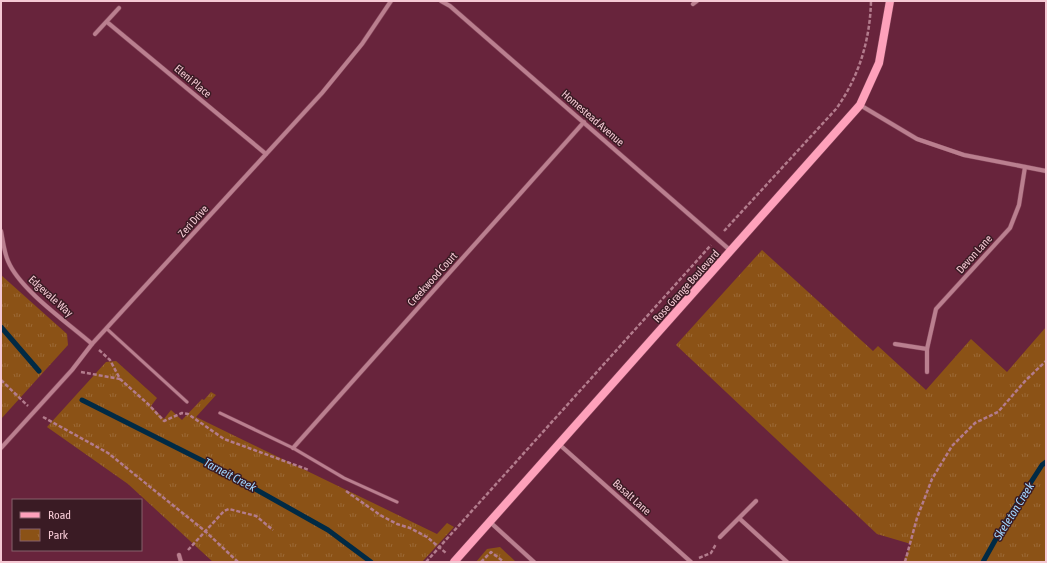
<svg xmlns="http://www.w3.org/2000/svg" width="1047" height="563" font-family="'Asap Condensed',sans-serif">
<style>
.park{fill:url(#park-tufts)}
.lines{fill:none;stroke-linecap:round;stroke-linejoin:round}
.stream{stroke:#002a45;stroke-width:5}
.lane-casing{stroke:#84455a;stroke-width:4}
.street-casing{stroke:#84455a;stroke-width:5}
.secondary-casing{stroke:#84455a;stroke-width:9}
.path{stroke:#b37c8d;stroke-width:2.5;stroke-dasharray:4 2;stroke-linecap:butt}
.lane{stroke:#ba7f8f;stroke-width:3}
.street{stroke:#ba7f8f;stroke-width:4}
.secondary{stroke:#fea1bb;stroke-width:8}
.labels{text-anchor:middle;stroke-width:3;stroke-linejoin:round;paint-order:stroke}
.street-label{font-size:11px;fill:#f5c9d4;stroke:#3a1b24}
.water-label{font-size:12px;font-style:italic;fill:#a0d5fe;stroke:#3a1b24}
</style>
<defs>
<pattern id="park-tufts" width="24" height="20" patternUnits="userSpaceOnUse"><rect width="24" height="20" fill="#8b5216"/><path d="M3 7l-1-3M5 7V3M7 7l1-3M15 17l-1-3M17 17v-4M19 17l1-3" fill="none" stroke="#9c6a37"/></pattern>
</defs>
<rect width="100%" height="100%" fill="#68243c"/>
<g class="park">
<polygon points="762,250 873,351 878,346 926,390 971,339 1007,372 1046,327 1046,562 903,562 911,544 877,534 676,345"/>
<polygon points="1,275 67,334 68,345 1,419"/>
<polygon points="116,361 157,398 151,406 164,419 171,410 182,420 202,399 204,400 211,392 216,395 196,417 437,534 447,523 454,527 422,562 213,562 128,484 47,427 106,362"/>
<polygon points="500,547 516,562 476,562 487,549"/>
</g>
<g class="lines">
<g class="stream">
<polyline points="1,327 39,371"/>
<polyline points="82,400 225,472 328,530 371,562"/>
<polyline points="983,562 1006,521 1042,465 1046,462"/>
</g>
<g class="lane-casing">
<g id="lane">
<polyline points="107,329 187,402"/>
<polyline points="220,413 293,448 344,478 397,502"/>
</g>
</g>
<g class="street-casing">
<g id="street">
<polyline points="441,1 450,6 731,251"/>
<polyline points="693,4 697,1"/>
<polyline points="107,22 266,154"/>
<polyline points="95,34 119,8"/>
<polyline points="860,105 917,139 964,155 1046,171"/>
<path d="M 1,231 C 3,241 4,252 8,261 C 20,290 68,323 92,344"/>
<polyline points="895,344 927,349"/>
<polyline points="927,372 927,349 936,309 1010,228 1019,205 1025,167"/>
<polyline points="560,445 691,562"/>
<polyline points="1,448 72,370 92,344 322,93 362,44 391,1"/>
<polyline points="293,448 584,122"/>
<polyline points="740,519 787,562"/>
<polyline points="490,522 534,562"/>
<polyline points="720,537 756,501"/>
<polyline points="179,555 181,562"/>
</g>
</g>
<g class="secondary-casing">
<polyline id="secondary" points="454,562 860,105 879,63 890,1"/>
</g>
<g class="path">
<path d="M 724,231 L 836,109 C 859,77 870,40 871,1"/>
<polyline points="99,350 110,360 120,379 148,404 164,421 182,413 188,414 224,439 309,470"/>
<polyline points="81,372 120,379"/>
<polyline points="1,380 28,406"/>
<polyline points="43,417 108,453 205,531 238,562"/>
<polyline points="346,491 380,515 397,524 410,528 427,537 446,553"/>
<polyline points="188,550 224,511 229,509 256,516 273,530"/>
<polyline points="699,558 711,553 716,544"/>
<polyline points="426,562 711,245"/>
<polyline points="481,562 491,552 504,562"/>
<polyline points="905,562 917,518 932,479 952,446 975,423 998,412 1026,380 1046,361"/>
</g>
<use href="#lane" class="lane"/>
<use href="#street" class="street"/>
<use href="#secondary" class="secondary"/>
</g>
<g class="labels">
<g class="street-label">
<text transform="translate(193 81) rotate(40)" y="4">Eleni Place</text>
<text transform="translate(593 118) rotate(41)" y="4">Homestead Avenue</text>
<text transform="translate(193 221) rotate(-48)" y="4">Zeri Drive</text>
<text transform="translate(974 254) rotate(-48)" y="4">Devon Lane</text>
<text transform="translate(432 279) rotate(-48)" y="4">Creekwood Court</text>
<text transform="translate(686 286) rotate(-48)" y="4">Rose Grange Boulevard</text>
<text transform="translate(51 296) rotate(42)" y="4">Edgevale Way</text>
<text transform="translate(632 497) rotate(42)" y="4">Basalt Lane</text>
</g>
<g class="water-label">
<text transform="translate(230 475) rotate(28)" y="4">Tarneit Creek</text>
<text transform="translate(1014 511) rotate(-58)" y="4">Skeleton Creek</text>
</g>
</g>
<rect width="1047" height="563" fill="none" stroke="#f5c9d4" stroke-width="4"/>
<rect x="12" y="499" width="130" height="52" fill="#3a1b24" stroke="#85616a"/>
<rect x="20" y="512" width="20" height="6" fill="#fea1bb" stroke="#85616a"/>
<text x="48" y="519" font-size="12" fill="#f5c9d4">Road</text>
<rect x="20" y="529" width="20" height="12" fill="url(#park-tufts)" stroke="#85616a"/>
<text x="48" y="539" font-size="12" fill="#f5c9d4">Park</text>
</svg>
